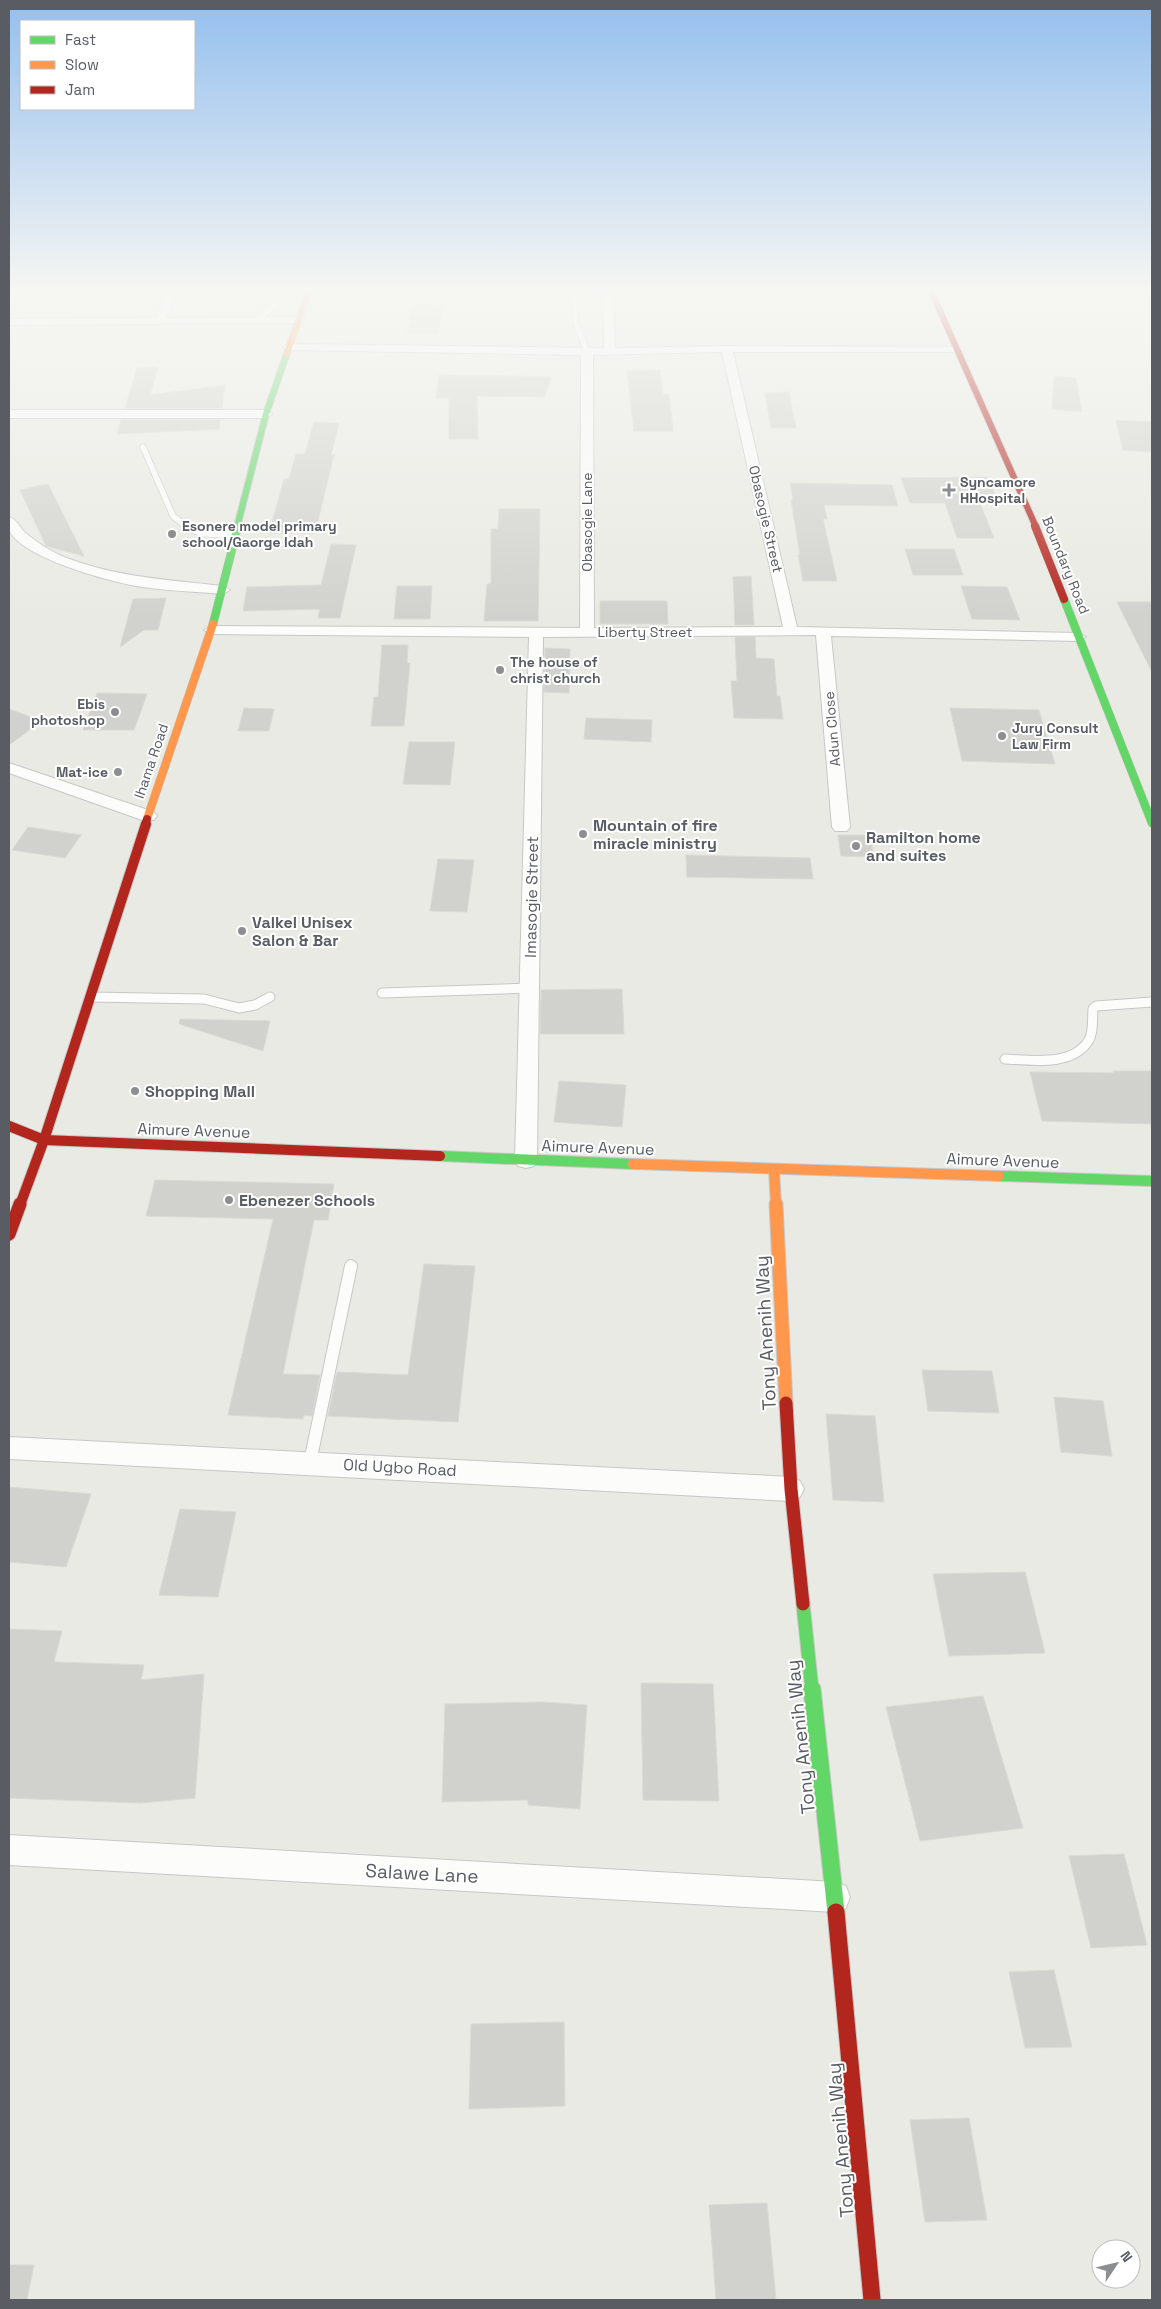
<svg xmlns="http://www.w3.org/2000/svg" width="1161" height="2309" font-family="'Space Grotesk',sans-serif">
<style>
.building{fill:#d1d1cd;stroke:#dad9d3}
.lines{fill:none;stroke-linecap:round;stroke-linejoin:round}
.lane-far3-casing{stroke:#c7c7c7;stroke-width:7}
.lane-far2-casing{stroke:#c7c7c7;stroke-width:8}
.lane-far1-casing{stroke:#c7c7c7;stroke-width:11}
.lane-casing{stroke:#c7c7c7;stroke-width:14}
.street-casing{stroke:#c7c7c7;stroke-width:2}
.fast-far4-casing{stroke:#c7c7c7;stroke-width:8}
.fast-far3-casing{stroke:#c7c7c7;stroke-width:9}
.fast-far2-casing{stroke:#c7c7c7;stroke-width:12}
.fast-far1-casing{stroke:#c7c7c7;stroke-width:15}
.fast-casing{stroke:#c7c7c7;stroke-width:19}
.slow-far3-casing{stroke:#c7c7c7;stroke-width:8}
.slow-far2-casing{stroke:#c7c7c7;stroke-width:9}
.slow-far1-casing{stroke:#c7c7c7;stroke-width:12}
.slow-casing{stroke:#c7c7c7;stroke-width:15}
.jam-far4-casing{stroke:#c7c7c7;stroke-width:8}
.jam-far3-casing{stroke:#c7c7c7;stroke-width:9}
.jam-far2-casing{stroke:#c7c7c7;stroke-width:12}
.jam-far1-casing{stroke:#c7c7c7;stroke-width:15}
.jam-casing{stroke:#c7c7c7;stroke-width:19}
.lane-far3{stroke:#fcfcfb;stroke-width:5.5}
.lane-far2{stroke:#fcfcfb;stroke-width:7}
.lane-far1{stroke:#fcfcfb;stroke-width:9}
.lane{stroke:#fcfcfb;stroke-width:12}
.street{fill:#fcfcfb;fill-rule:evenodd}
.fast-far4{stroke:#63d668;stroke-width:6}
.fast-far3{stroke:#63d668;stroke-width:8}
.fast-far2{stroke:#63d668;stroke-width:10}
.fast-far1{stroke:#63d668;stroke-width:13}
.fast{stroke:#63d668;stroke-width:17}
.slow-far3{stroke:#ff974d;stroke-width:6}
.slow-far2{stroke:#ff974d;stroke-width:8}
.slow-far1{stroke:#ff974d;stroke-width:10}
.slow{stroke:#ff974d;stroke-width:13}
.jam-far4{stroke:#b3261e;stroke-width:6}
.jam-far3{stroke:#b3261e;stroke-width:8}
.jam-far2{stroke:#b3261e;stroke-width:10}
.jam-far1{stroke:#b3261e;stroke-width:13}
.jam{stroke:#b3261e;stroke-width:17}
.poi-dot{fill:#8c8e90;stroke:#fff;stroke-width:2}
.labels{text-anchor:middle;stroke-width:4;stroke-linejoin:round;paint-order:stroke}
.far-poi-label{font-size:14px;font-weight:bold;fill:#595c63;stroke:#fff;text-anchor:start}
.far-street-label{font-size:14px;fill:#595c63;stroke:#fff}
.poi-label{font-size:16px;font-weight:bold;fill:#595c63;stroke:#fff;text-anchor:start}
.street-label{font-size:16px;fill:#595c63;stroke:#fff}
.near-street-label{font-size:19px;fill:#595c63;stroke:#fff}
</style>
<rect width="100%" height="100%" fill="#eaeae4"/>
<g class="building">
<polygon points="413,304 443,305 438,333 407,333"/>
<polygon points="158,367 150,395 225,385 222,408 125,408 137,368"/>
<polygon points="660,370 663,394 669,394 673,431 634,431 627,371"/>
<polygon points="439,375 513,376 551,377 545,397 477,396 478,439 449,439 449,398 436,398"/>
<polygon points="1054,376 1076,378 1082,412 1052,409"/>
<polygon points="789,392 796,428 771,428 765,393"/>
<polygon points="121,420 220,420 219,429 117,434"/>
<polygon points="1116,420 1152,422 1152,452 1123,450"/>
<polygon points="314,422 339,423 331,455 334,455 315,533 269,533 284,479 289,479 296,454 305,454"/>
<polygon points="987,477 999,503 980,503 994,538 957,538 945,503 910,503 901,478"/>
<polygon points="790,483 892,485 898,506 824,505 827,519 823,519 837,581 803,581 798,555 800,555 791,500 793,500"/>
<polygon points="48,484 84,556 46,546 20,490"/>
<polygon points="499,509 540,509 538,621 484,621 487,584 491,584 491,529 498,529"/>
<polygon points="331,544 356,545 340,618 318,618 320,609 243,611 247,587 321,585"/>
<polygon points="905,549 954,549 963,575 913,575"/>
<polygon points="751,576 754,625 735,625 733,577"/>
<polygon points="397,586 432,586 430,619 394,619"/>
<polygon points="961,586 1007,587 1020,620 972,619"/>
<polygon points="166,598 158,630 144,630 120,647 133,599"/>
<polygon points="600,601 667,601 668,624 600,624"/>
<polygon points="1117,602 1152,602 1152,672"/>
<polygon points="735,637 755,637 756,658 774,659 777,696 780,696 783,719 734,718 731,681 737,681"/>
<polygon points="382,645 408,645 407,663 410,663 404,726 371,726 374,697 378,697"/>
<polygon points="545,648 570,649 569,693 544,692"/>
<polygon points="97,693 147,694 134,730 83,730"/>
<polygon points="244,708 274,709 269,731 238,731"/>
<polygon points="950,708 1039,710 1055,764 962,761"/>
<polygon points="9,709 42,721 9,745"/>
<polygon points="586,718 652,720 651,742 584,739"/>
<polygon points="409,742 455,742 450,785 403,784"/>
<polygon points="28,827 81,835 65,858 12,850"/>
<polygon points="838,835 870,835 874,857 841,856"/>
<polygon points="686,855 810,858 813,879 687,877"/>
<polygon points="438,859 474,860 467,912 430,911"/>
<polygon points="622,989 624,1034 540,1034 541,990"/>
<polygon points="180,1019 270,1021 263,1051 179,1024"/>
<polygon points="1113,1071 1152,1071 1152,1124 1042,1121 1030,1072 1114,1073"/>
<polygon points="559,1081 626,1085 622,1127 554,1122"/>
<polygon points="155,1180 334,1184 328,1220 314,1220 283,1374 320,1375 312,1416 304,1415 303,1419 228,1415 273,1219 146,1216"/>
<polygon points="424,1264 475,1266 458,1422 328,1416 337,1372 408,1375"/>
<polygon points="922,1370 992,1371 999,1413 928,1411"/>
<polygon points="1054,1397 1103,1401 1112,1456 1061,1452"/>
<polygon points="826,1414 875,1416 884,1502 833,1500"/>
<polygon points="9,1487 91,1494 66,1567 9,1562"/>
<polygon points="180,1509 236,1512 218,1597 159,1595"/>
<polygon points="1025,1572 1045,1653 949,1656 933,1574"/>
<polygon points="9,1629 62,1631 54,1662 144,1665 141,1680 204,1674 195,1798 141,1803 9,1798"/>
<polygon points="641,1683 713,1684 719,1801 643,1800"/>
<polygon points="983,1696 1023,1828 920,1841 886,1707"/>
<polygon points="543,1702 587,1705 580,1809 528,1805 528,1800 442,1802 445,1704"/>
<polygon points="1124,1854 1147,1945 1091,1948 1069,1856"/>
<polygon points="1054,1970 1072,2047 1025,2048 1009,1972"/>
<polygon points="564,2022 565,2106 469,2109 471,2024"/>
<polygon points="969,2118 987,2220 925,2222 910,2120"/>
<polygon points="767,2203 776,2300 716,2300 709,2205"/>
<polygon points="9,2265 34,2265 27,2300 9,2300"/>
</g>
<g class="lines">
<g class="lane-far3-casing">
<g id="lane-far3">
<polyline points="575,293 575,320 587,352"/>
<polyline points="257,320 272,308 282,293"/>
<polyline points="143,447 173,516 187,527"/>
</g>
</g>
<g class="lane-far2-casing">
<polyline id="lane-far2" points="185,526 202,533 237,535"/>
</g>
<g class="lane-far1-casing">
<g id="lane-far1">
<polyline points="382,993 530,988"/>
<polyline points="90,997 204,999 239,1008 255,1005 270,997"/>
<path d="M 1005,1059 C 1031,1060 1073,1067 1089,1040 C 1094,1031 1092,1019 1093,1009 L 1096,1006 L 1152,1002"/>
</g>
</g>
<g class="lane-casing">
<polyline id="lane" points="310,1462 351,1266"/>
</g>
<g class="street-casing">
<g id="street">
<polygon points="9,293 17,293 13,300 9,301"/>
<polygon points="167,293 177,293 166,318 299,317 304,320 299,323 9,325 9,319 156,318"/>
<path d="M 603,293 L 613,293 L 615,348 L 727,346 L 959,347 L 961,349 L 959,351 L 955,352 L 733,352 L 797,627 L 1079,633 L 1086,637 L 1079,641 L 831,636 L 850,827 L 847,831 L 835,831 L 832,827 L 816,635 L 543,637 L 537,1160 L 534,1166 L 526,1168 L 518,1166 L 515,1160 L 529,637 L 211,634 L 204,630 L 211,626 L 580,628 L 581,355 L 289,350 L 283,347 L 289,344 L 604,348 ZM 722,352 L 783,627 L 594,628 L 593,355 Z"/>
<polygon points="9,410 266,410 272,414 266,418 9,418"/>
<path d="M 9,517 C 18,519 20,530 28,535 C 38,543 52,552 64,557 C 115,577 169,580 223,586 L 230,590 L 223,594 C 193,591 161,591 131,585 C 102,579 25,558 10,532 C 8,528 9,522 9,517 Z"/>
<polygon points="9,763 154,812 157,816 154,820 142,820 9,773"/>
<polygon points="9,1437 791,1477 800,1481 804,1489 800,1497 791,1501 9,1459"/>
<polygon points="9,1835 835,1882 846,1886 850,1897 846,1908 835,1912 9,1865"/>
</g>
</g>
<g class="fast-far4-casing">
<polyline id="fast-far4" points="237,527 266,414 287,353"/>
</g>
<g class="fast-far3-casing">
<g id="fast-far3">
<polyline points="1064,599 1152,823"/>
<polyline points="213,624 238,526"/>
</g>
</g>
<g class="fast-far2-casing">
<g id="fast-far2">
<polyline points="440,1156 633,1164"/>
<polyline points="999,1176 1152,1181"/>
</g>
</g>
<g class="fast-far1-casing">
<polyline id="fast-far1" points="803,1604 812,1690"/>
</g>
<g class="fast-casing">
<polyline id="fast" points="812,1689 836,1912"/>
</g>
<g class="slow-far3-casing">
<polyline id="slow-far3" points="287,353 308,293"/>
</g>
<g class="slow-far2-casing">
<polyline id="slow-far2" points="147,819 213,624"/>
</g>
<g class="slow-far1-casing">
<g id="slow-far1">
<polyline points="633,1164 999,1176"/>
<polyline points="774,1169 776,1205"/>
</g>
</g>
<g class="slow-casing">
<polyline id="slow" points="776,1204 786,1403"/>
</g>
<g class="jam-far4-casing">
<polyline id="jam-far4" points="932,293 1036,527"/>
</g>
<g class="jam-far3-casing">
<g id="jam-far3">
<polyline points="1035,526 1064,599"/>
<polyline points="145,825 147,819"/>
</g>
</g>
<g class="jam-far2-casing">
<g id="jam-far2">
<polyline points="9,1126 44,1140 440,1156"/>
<polyline points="20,1205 44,1140 146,824"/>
</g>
</g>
<g class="jam-far1-casing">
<g id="jam-far1">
<polyline points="9,1234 20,1204"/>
<polyline points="786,1403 791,1489 803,1604"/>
</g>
</g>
<g class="jam-casing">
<polyline id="jam" points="836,1912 872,2300"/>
</g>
<use href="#lane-far3" class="lane-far3"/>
<use href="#lane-far2" class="lane-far2"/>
<use href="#lane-far1" class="lane-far1"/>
<use href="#lane" class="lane"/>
<use href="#street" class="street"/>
<use href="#fast-far4" class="fast-far4"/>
<use href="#fast-far3" class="fast-far3"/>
<use href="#fast-far2" class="fast-far2"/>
<use href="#fast-far1" class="fast-far1"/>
<use href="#fast" class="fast"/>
<use href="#slow-far3" class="slow-far3"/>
<use href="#slow-far2" class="slow-far2"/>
<use href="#slow-far1" class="slow-far1"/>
<use href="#slow" class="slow"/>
<use href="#jam-far4" class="jam-far4"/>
<use href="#jam-far3" class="jam-far3"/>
<use href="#jam-far2" class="jam-far2"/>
<use href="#jam-far1" class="jam-far1"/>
<use href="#jam" class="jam"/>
</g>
<linearGradient id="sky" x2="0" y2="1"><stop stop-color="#94bfee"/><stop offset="0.47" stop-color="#f6f6f3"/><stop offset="1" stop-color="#f6f6f3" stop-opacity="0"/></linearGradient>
<rect width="1161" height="617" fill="url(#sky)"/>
<g class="poi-dot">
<path d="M946.5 482.5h5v5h5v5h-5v5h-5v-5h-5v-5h5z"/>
<circle cx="172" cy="534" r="5"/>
<circle cx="500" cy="670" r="5"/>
<circle cx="115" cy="712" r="5"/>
<circle cx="1002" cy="736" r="5"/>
<circle cx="118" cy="772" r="5"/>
<circle cx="583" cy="834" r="5"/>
<circle cx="856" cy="846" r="5"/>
<circle cx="242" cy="931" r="5"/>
<circle cx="135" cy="1091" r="5"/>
<circle cx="229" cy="1200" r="5"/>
</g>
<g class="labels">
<g class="far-poi-label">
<text x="960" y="487">Syncamore<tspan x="960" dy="16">HHospital</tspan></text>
<text x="182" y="531">Esonere model primary<tspan x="182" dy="16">school/Gaorge Idah</tspan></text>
<text x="510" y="667">The house of<tspan x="510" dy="16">christ church</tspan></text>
<text x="105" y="709" text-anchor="end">Ebis<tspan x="105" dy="16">photoshop</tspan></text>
<text x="1012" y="733">Jury Consult<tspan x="1012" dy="16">Law Firm</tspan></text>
<text x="108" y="777" text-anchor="end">Mat-ice</text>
</g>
<g class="far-street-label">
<text transform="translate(766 519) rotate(77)" y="5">Obasogie Street</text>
<text transform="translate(587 522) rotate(-90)" y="5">Obasogie Lane</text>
<text transform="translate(1066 565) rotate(68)" y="5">Boundary Road</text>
<text x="645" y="637">Liberty Street</text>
<text transform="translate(832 729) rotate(-95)" y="5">Adun Close</text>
<text transform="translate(151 761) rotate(-71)" y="5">Ihama Road</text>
</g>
<g class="poi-label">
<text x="593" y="831">Mountain of fire<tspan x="593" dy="18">miracle ministry</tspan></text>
<text x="866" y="843">Ramilton home<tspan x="866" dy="18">and suites</tspan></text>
<text x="252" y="928">Valkel Unisex<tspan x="252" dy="18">Salon &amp; Bar</tspan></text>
<text x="145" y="1097">Shopping Mall</text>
<text x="239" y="1206">Ebenezer Schools</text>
</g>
<g class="street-label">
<text transform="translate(531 897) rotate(-89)" y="6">Imasogie Street</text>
<text transform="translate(194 1130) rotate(2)" y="6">Aimure Avenue</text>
<text transform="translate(598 1147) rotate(2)" y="6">Aimure Avenue</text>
<text transform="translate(1003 1160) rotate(2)" y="6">Aimure Avenue</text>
<text transform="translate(400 1467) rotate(3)" y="6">Old Ugbo Road</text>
</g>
<g class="near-street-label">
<text transform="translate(765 1333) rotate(-93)" y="7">Tony Anenih Way</text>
<text transform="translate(800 1737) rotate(-96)" y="7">Tony Anenih Way</text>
<text transform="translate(422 1873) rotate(3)" y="7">Salawe Lane</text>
<text transform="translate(840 2140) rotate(-95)" y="7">Tony Anenih Way</text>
</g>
</g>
<rect width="1161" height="2309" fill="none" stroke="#595c63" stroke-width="20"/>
<rect x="20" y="20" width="175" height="90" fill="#ffffff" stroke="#bdbec1"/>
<rect x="30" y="36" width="25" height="8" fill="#63d668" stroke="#bdbec1"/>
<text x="65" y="45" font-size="15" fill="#595c63">Fast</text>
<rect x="30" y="61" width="25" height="8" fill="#ff974d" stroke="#bdbec1"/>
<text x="65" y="70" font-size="15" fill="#595c63">Slow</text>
<rect x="30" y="86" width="25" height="8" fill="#b3261e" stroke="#bdbec1"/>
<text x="65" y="95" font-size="15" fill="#595c63">Jam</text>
<g transform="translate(1116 2264) rotate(55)"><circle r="24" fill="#ffffff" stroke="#bdbec1"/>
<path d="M0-4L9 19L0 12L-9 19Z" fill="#8c8e90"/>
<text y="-8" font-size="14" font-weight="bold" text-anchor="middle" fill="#595c63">N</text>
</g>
</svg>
